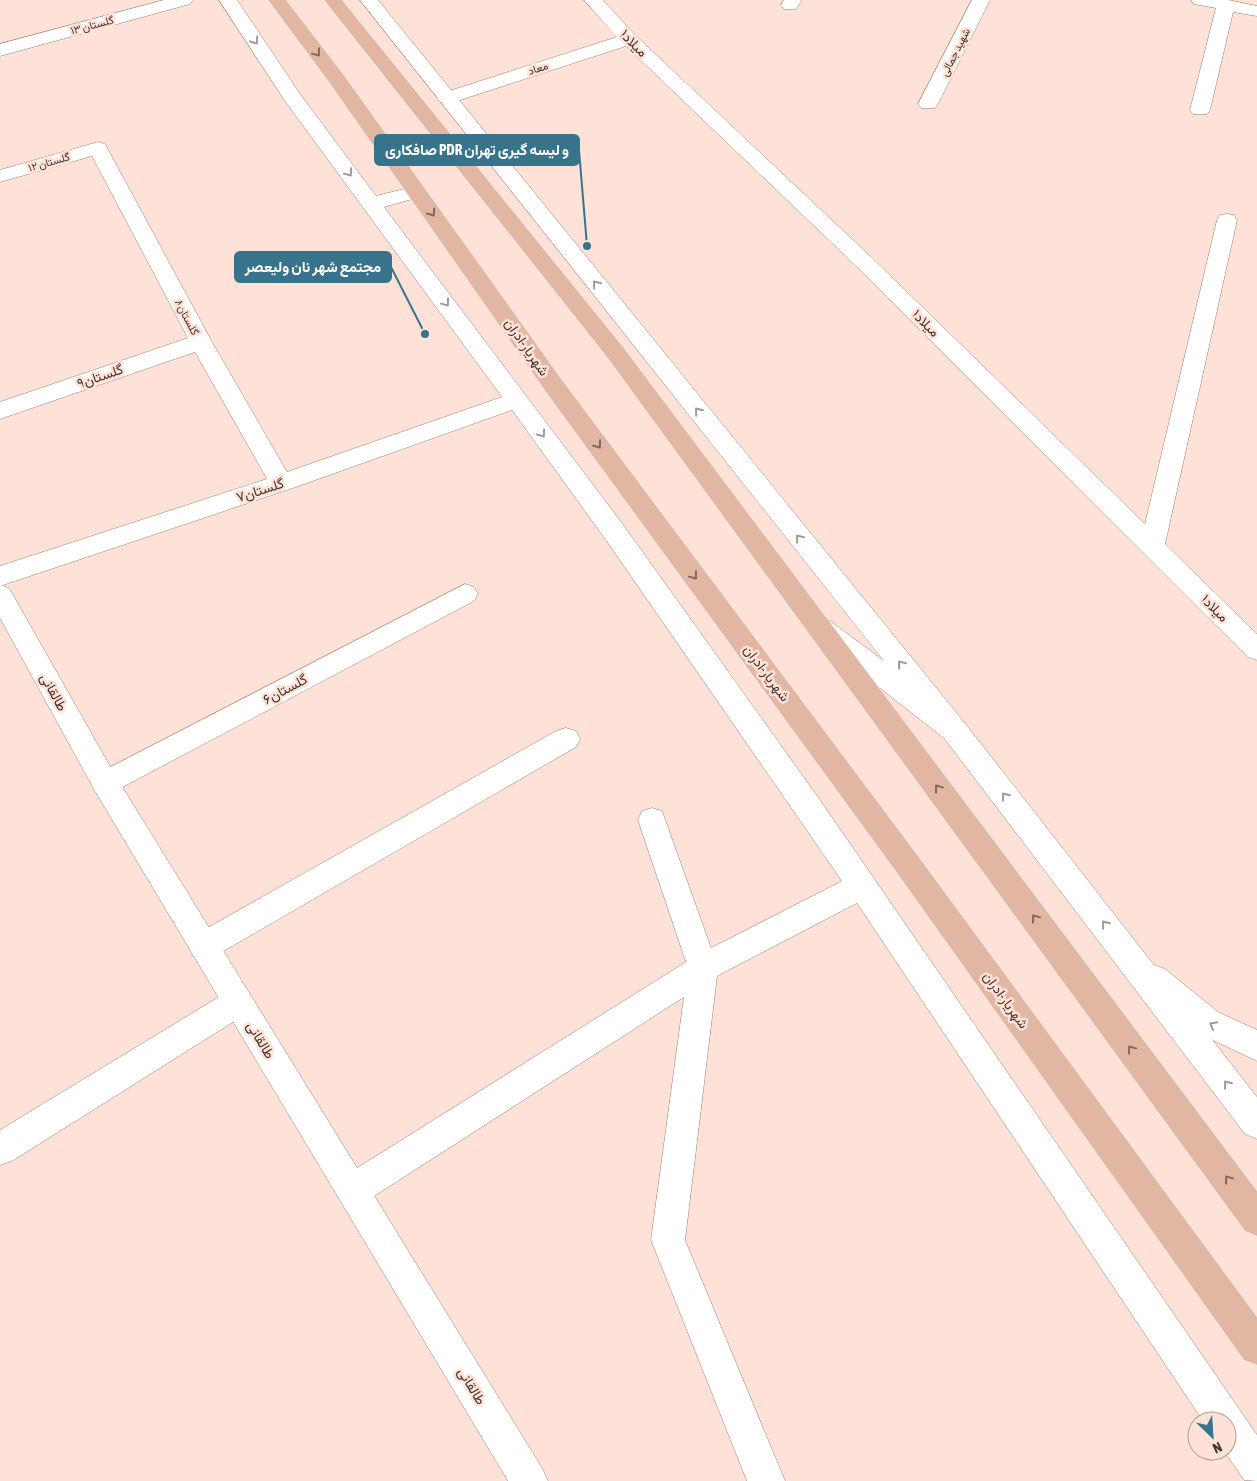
<svg xmlns="http://www.w3.org/2000/svg" width="1257" height="1481" font-family="'Asap Condensed',Vazirmatn,sans-serif">
<style>
.lines{fill:none;stroke-linecap:round;stroke-linejoin:round}
.minor-casing{stroke:#9e7f72;stroke-width:1}
.tertiary-casing{stroke:#9e7f72;stroke-width:1}
.primary-casing{stroke:#fff;stroke-width:1}
.minor{fill:#fff;fill-rule:evenodd}
.tertiary{fill:#fff;fill-rule:evenodd}
.primary{fill:#e1b6a3;fill-rule:evenodd}
.oneway{stroke:#a19a98}
.oneway2{stroke:#82695e}
.labels{text-anchor:middle;stroke-width:5;stroke-linejoin:round;paint-order:stroke}
.far-street-label{font-size:11px;fill:#433530;stroke:#fee2d7}
.street-label{font-size:14px;fill:#433530;stroke:#fee2d7}
.leader{fill:none;stroke:#37748b;stroke-width:2}
.callout-dot{fill:#37748b;stroke:#fee2d7;stroke-width:2}
.callout{fill:#37748b;stroke:#37748b;stroke-width:2}
.callout-label{font-size:15px;text-anchor:middle;font-weight:bold;fill:#fff}
</style>
<rect width="100%" height="100%" fill="#fee2d7"/>
<g class="lines">
<g class="minor-casing">
<g id="minor">
<polygon points="164,0 193,0 190,4 0,56 0,44"/>
<polygon points="219,0 237,0 300,94 376,196 416,186 423,188 426,192 423,196 384,207 624,526 822,803 1257,1435 1257,1481 1244,1480 1224,1451 1227,1451 1227,1421 1203,1421 857,903 717,976 685,1240 785,1481 747,1481 651,1240 684,997 365,1202 353,1207 341,1202 336,1190 341,1178 686,962 638,820 642,811 652,808 662,811 711,948 842,881 606,540 512,410 290,489 0,586 0,566 267,479 195,352 0,419 0,402 188,338 92,156 0,182 0,170 98,142 105,144 212,342 287,472 502,397 285,101"/>
<polygon points="584,0 603,0 635,35 871,257 1145,524 1217,220 1220,215 1227,214 1234,215 1237,220 1165,544 1257,634 1257,660 1248,657 857,267 626,46 454,102 440,102 437,98 440,94 617,37"/>
<polygon points="784,0 802,0 796,9 784,9 781,5"/>
<polygon points="972,0 990,0 938,104 935,108 921,108 918,104"/>
<polygon points="1191,0 1228,0 1257,6 1257,16 1233,12 1210,110 1207,114 1193,114 1190,110 1216,8 1194,4"/>
<polygon points="465,584 474,587 478,594 474,601 115,791 105,795 95,791 91,783 95,775"/>
<polygon points="566,728 576,731 580,739 576,747 215,956 204,960 193,956 189,946 193,936 556,731"/>
<polygon points="1154,965 1165,969 1218,1012 1257,1030 1257,1061 1196,1032 1143,989 1139,979 1143,969"/>
<polygon points="238,988 249,992 253,1002 249,1012 12,1161 0,1165 0,1130 227,992"/>
</g>
</g>
<g class="tertiary-casing">
<g id="tertiary">
<polygon points="360,0 378,0 964,722 1257,1097 1257,1139 1245,1134 944,738 812,635 808,628 812,621 821,618 830,621 884,661"/>
<polygon points="0,585 9,588 115,775 542,1468 548,1481 508,1481 95,791 0,618"/>
</g>
</g>
<g class="primary-casing">
<g id="primary">
<polygon points="268,0 286,0 343,74 562,380 915,852 1257,1317 1257,1365 1244,1360 895,870 546,392 329,82"/>
<polygon points="324,0 342,0 623,347 1257,1191 1257,1236 1245,1231 607,357"/>
</g>
</g>
<use href="#minor" class="minor"/>
<use href="#tertiary" class="tertiary"/>
<use href="#primary" class="primary"/>
</g>
<defs><path id="oneway-chevron" d="M-2-3.5L2.5 0L-2 3.5" fill="none" stroke-width="1.6" stroke-linecap="round" stroke-linejoin="round" transform="scale(1.25)"/></defs>
<g class="oneway">
<use href="#oneway-chevron" transform="translate(255 41) rotate(56)"/>
<use href="#oneway-chevron" transform="translate(349 173) rotate(53)"/>
<use href="#oneway-chevron" transform="translate(596 284) rotate(-129)"/>
<use href="#oneway-chevron" transform="translate(446 303) rotate(53)"/>
<use href="#oneway-chevron" transform="translate(698 411) rotate(-129)"/>
<use href="#oneway-chevron" transform="translate(542 434) rotate(54)"/>
<use href="#oneway-chevron" transform="translate(799 538) rotate(-129)"/>
<use href="#oneway-chevron" transform="translate(901 664) rotate(-129)"/>
<use href="#oneway-chevron" transform="translate(1005 796) rotate(-128)"/>
<use href="#oneway-chevron" transform="translate(1105 924) rotate(-128)"/>
<use href="#oneway-chevron" transform="translate(1213 1025) rotate(-152)"/>
<use href="#oneway-chevron" transform="translate(1227 1084) rotate(-128)"/>
</g>
<g class="oneway2">
<use href="#oneway-chevron" transform="translate(317 53) rotate(53)"/>
<use href="#oneway-chevron" transform="translate(432 213) rotate(55)"/>
<use href="#oneway-chevron" transform="translate(598 445) rotate(53)"/>
<use href="#oneway-chevron" transform="translate(694 576) rotate(53)"/>
<use href="#oneway-chevron" transform="translate(938 788) rotate(-127)"/>
<use href="#oneway-chevron" transform="translate(1035 918) rotate(-127)"/>
<use href="#oneway-chevron" transform="translate(1131 1049) rotate(-127)"/>
<use href="#oneway-chevron" transform="translate(1228 1179) rotate(-127)"/>
</g>
<g class="labels">
<g class="far-street-label">
<text transform="translate(92 25) rotate(-15)" y="4">گلستان ۱۳</text>
<text transform="translate(955 52) rotate(-63)" y="4">شهید جمالی</text>
<text transform="translate(538 68) rotate(-18)" y="4">معاد</text>
<text transform="translate(49 162) rotate(-16)" y="4">گلستان ۱۲</text>
<text transform="translate(187 317) rotate(62)" y="4">گلستان۸</text>
</g>
<g class="street-label">
<text transform="translate(634 43) rotate(45)" y="5">میلاد۱</text>
<text transform="translate(926 323) rotate(45)" y="5">میلاد۱</text>
<text transform="translate(527 347) rotate(55)" y="5">شهریار-ادران</text>
<text transform="translate(100 376) rotate(-19)" y="5">گلستان۹</text>
<text transform="translate(260 490) rotate(-18)" y="5">گلستان۷</text>
<text transform="translate(1215 608) rotate(45)" y="5">میلاد۱</text>
<text transform="translate(767 673) rotate(53)" y="5">شهریار-ادران</text>
<text transform="translate(285 689) rotate(-28)" y="5">گلستان۶</text>
<text transform="translate(54 692) rotate(61)" y="5">طالقانی</text>
<text transform="translate(1006 1000) rotate(54)" y="5">شهریار-ادران</text>
<text transform="translate(261 1040) rotate(59)" y="5">طالقانی</text>
<text transform="translate(472 1386) rotate(59)" y="5">طالقانی</text>
</g>
</g>
<path class="leader" d="M587 246L579 150M425 334L391 267"/>
<g class="callout-dot">
<circle cx="587" cy="246" r="5"/>
<circle cx="425" cy="334" r="5"/>
</g>
<g class="callout">
<rect x="375" y="135" width="204" height="30" rx="5"/>
<rect x="235" y="252" width="156" height="30" rx="5"/>
</g>
<g class="callout-label">
<text x="477" y="155">صافکاری PDR و لیسه گیری تهران</text>
<text x="313" y="272">مجتمع شهر نان ولیعصر</text>
</g>
<g transform="translate(1212 1436) rotate(155)"><circle r="24" fill="#fee2d7" stroke="#b39d94"/>
<path d="M0-4L9 19L0 12L-9 19Z" fill="#37748b"/>
<text y="-8" font-size="14" font-weight="bold" text-anchor="middle" fill="#433530">N</text>
</g>
</svg>
